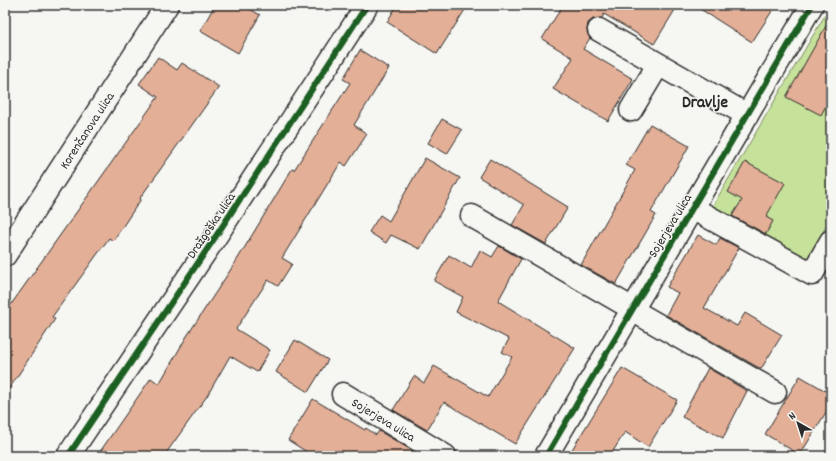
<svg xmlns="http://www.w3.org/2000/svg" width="836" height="461" font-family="Dekko,sans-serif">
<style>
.green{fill:#c6e29a;stroke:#788662}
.building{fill:#e3af97;stroke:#2b2b2b}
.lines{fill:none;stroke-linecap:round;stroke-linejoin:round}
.minor-casing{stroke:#2b2b2b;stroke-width:25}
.minor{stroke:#f6f6f2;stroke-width:22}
.cycleway-casing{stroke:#f6f6f2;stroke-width:8}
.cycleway{stroke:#1b5e20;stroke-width:6}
.labels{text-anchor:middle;stroke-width:3;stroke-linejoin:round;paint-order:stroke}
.street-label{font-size:13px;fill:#2b2b2b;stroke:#f6f6f2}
.district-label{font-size:17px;font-weight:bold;fill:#2b2b2b;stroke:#f6f6f2}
</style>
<rect width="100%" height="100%" fill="#f6f6f2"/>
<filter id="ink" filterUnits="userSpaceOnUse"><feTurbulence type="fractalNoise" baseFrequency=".025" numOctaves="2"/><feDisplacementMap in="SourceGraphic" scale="8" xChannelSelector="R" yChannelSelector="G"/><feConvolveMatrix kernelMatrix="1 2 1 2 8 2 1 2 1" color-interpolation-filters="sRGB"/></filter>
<g filter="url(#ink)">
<polygon class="green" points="831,5 831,218 805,262 712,207"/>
<g class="building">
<polygon points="215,5 243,5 260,15 238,53 200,31"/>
<polygon points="397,5 468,5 437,54 387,22"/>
<polygon points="563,5 678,5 654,44 604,14 602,18 593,19 588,23 587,30 590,38 583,49 633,79 608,121 553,89 573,58 542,39"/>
<polygon points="694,5 776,5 752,42"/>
<polygon points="831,17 831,96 821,115 786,97"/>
<polygon points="360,50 389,68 354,125 367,134 346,166 341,162 282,258 292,264 278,286 268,280 236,329 270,350 257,372 230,356 207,396 164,456 97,456 151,378 159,384 187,336 237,260 292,169 294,170 350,83 343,79"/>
<polygon points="158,57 177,70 182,63 219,87 140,198 141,199 113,241 109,238 52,317 55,319 5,395 5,313 158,97 139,84"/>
<polygon points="442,119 462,130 447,154 428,143"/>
<polygon points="650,124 689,146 651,212 656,215 616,284 581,265 635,170 626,165"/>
<polygon points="425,158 460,178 420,249 391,235 386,243 369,232 380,215 389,221"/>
<polygon points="490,159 568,207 546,244 512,225 524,205 479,177"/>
<polygon points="745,162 785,183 766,217 773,221 766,234 732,216 742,200 728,192"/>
<polygon points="698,235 716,245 720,238 739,248 704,308 737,326 745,313 782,335 761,369 666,315 678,293 667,287"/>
<polygon points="499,246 521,259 498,301 575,348 515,444 444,402 427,430 393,410 414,376 424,383 434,366 488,397 512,357 502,352 509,339 456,312 463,297 434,281 449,255 471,268 480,250 492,257"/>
<polygon points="295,340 328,360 308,392 276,372"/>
<polygon points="622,368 677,400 648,447 625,432 610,456 568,456"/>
<polygon points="708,368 747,391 723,438 682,417"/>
<polygon points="800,376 831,394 831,404 800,455 765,434"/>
<polygon points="313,399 365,430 366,428 376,435 379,431 413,451 412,456 313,456 288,440"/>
</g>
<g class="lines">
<g class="minor-casing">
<g id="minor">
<polyline points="599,30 747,115"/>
<polyline points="631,110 658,65"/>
<polyline points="692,208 812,274 831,241"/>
<polyline points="472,216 633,309"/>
<path id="s1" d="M 5,255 L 167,5"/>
<polyline points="632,310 775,392"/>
<path id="s2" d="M 343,394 L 445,456"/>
<polyline points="68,456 214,239 367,5"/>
<polyline points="546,456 812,5"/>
</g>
</g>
<use href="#minor" class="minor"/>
<g class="cycleway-casing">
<g id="cycleway">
<polyline points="68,456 214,239 367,5"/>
<polyline points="546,456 812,5"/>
</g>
</g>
<use href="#cycleway" class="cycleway"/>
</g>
</g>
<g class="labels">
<g class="street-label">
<text dy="5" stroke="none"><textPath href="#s1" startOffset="149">Korenčanova ulica</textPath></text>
<text transform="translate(210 225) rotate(-56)" y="5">Dražgoška ulica</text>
<text transform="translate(669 225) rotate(-59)" y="5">Sojerjeva ulica</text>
<text dy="5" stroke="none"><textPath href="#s2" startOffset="48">Sojerjeva ulica</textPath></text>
</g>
<g class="district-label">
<text x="705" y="107">Dravlje</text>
</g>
</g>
<rect width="836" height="461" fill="none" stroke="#f6f6f2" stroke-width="20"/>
<rect x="10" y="10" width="816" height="441" fill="none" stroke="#2b2b2b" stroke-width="1.5" filter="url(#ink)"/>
<g transform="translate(798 423) rotate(321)" stroke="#f6f6f2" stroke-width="3" paint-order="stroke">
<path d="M0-3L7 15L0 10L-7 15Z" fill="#2b2b2b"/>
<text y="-6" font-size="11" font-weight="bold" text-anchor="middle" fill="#2b2b2b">N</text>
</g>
</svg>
